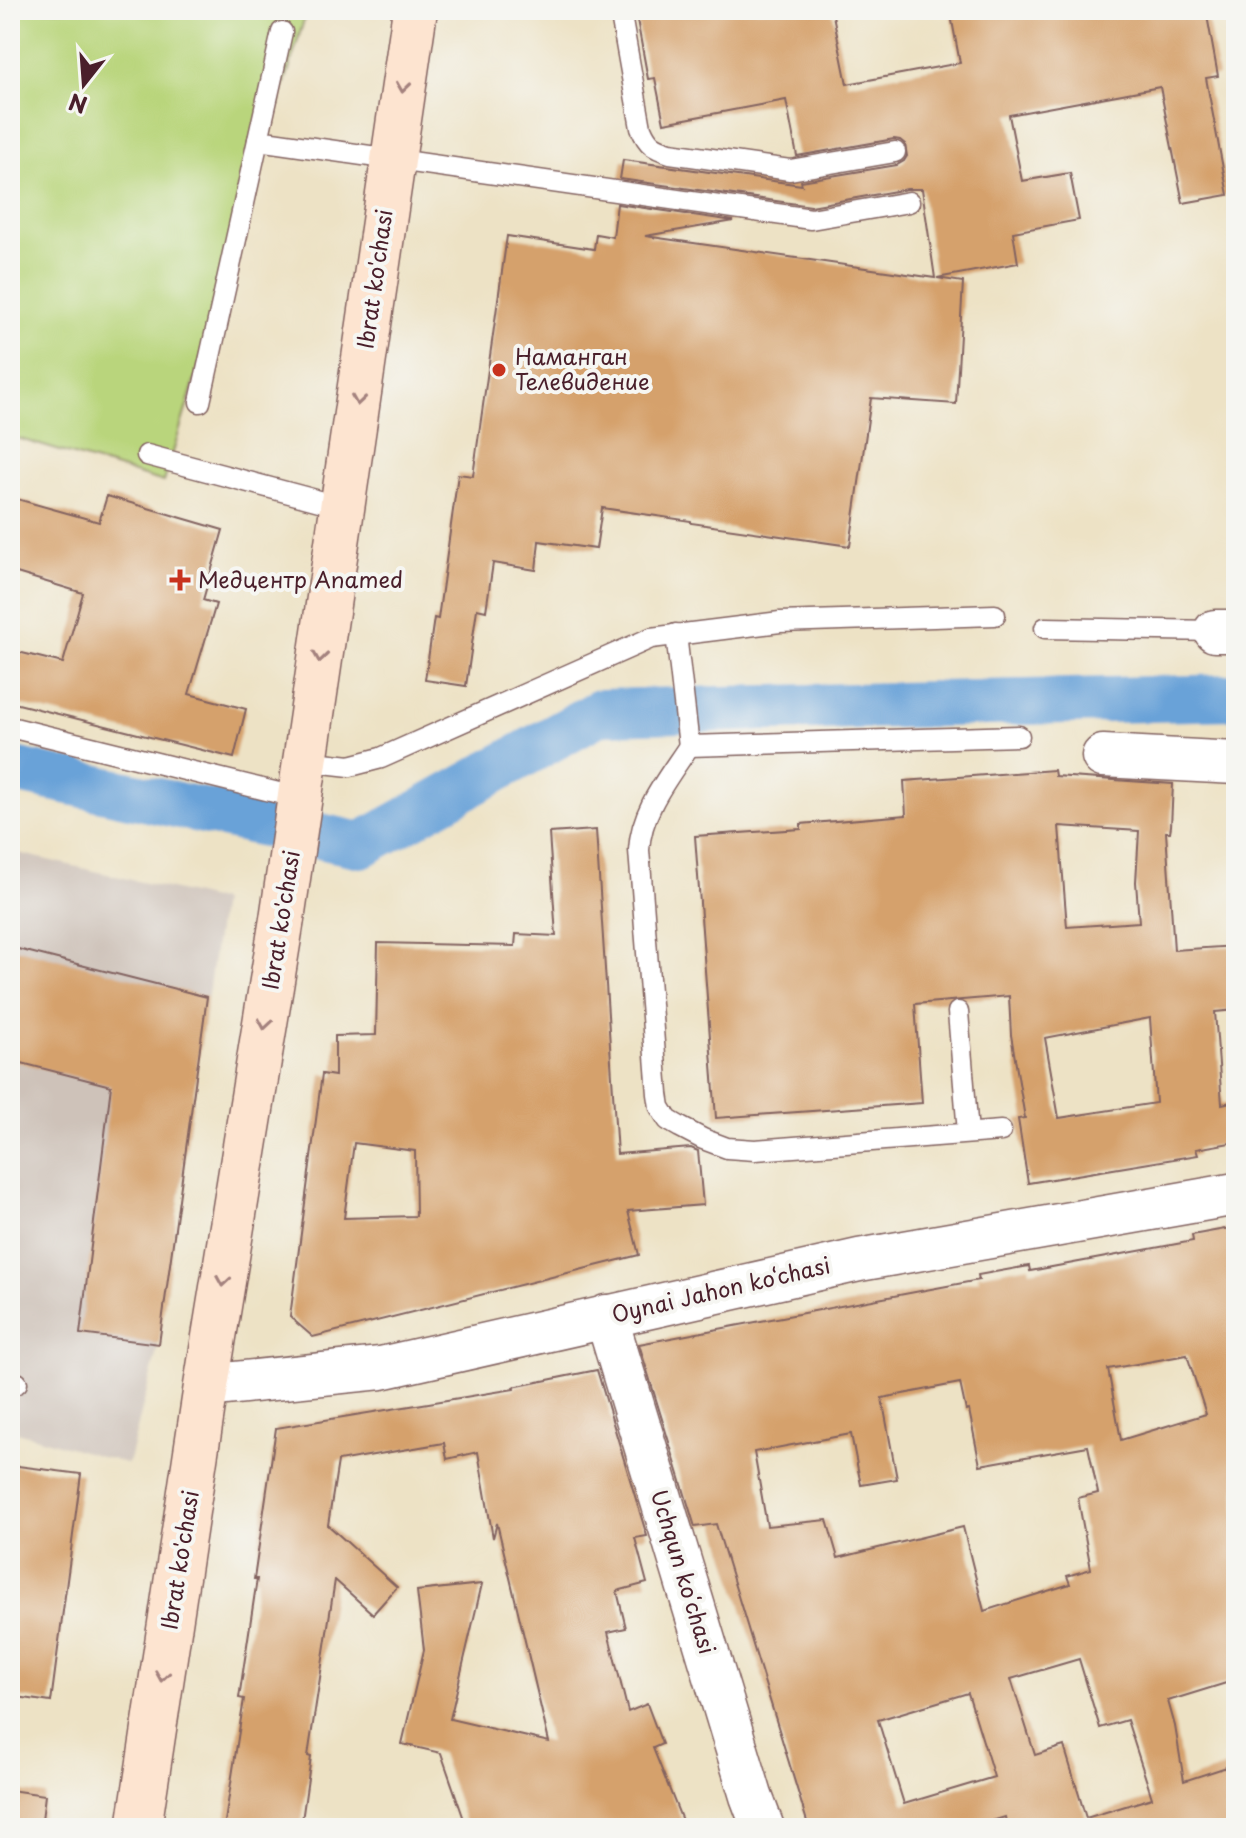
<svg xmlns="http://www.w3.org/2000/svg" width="1246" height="1838" font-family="'Playpen Sans',sans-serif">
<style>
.industrial{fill:#cec2b9}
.green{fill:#b9d57c;stroke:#827a54;stroke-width:2}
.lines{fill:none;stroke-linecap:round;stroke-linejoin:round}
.canal{stroke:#69a2d8;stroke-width:46}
.building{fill:#d5a16c;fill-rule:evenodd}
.service-casing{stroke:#836361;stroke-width:23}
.minor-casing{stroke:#836361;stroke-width:45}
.secondary-casing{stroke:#836361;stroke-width:47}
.service{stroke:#fff;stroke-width:20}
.minor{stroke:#fff;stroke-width:42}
.secondary{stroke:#fde4d0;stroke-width:44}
.oneway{stroke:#a4827e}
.poi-dot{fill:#c8321e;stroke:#f6f6f2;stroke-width:3}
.labels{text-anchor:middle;stroke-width:8;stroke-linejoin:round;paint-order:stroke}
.street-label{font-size:22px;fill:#4a1f2b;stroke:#f6f6f2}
.poi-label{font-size:22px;fill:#4a1f2b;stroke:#f6f6f2;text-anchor:start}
</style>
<rect width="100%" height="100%" fill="#f6f6f2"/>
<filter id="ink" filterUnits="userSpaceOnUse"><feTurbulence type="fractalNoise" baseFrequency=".0125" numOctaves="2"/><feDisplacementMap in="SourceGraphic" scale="16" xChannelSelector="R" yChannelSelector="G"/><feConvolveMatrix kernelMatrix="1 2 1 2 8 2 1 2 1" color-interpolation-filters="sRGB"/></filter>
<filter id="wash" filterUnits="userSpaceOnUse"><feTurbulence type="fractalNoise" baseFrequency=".006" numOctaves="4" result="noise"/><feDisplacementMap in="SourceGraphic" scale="32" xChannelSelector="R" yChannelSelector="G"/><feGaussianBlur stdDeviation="1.8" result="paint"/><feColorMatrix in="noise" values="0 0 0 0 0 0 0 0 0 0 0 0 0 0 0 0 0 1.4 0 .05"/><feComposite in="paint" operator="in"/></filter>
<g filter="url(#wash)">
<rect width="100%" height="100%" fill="#ede2c5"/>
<polygon class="industrial" points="10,851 221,901 159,1343 128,1464 10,1430"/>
<polygon class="green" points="10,10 307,10 164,482 10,436"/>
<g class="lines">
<polyline class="canal" points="10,769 361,845 600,712 1236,697"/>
</g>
<g id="blocks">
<g class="building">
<polygon points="656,10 832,10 847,84 960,63 950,10 1206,10 1218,76 1206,78 1228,195 1183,203 1160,87 1009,115 1022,181 1070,173 1079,220 1013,232 1018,263 937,278 963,282 956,404 871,398 850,546 691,523 691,521 602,508 596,549 539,541 536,570 493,563 486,611 477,609 466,686 425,680 434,618 438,619 458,474 473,476 507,236 594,249 596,234 613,237 617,204 734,221 645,236 935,278 922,189 907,189 811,206 620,179 623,160 802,185 801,181 897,165 904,161 907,156 905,144 900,140 894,139 797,156 786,100 664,123 655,78 648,79 636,14"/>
<polygon points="107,496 223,530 203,600 216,604 189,694 246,709 234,758 10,702 10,650 63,663 83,593 10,571 10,497 99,522"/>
<path d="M 1054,770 L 1055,776 L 1173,784 L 1171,826 L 1170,832 L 1166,832 L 1174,950 L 1236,946 L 1236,1010 L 1215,1012 L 1222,1104 L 1236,1101 L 1236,1142 L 1196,1149 L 1198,1155 L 1028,1183 L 1018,1119 L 1025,1118 L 1011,1035 L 1009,996 L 915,1004 L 922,1103 L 716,1118 L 695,836 L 801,829 L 801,824 L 906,815 L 904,781 ZM 1059,826 L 1139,831 L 1136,882 L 1139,922 L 1067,927 ZM 1150,1018 L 1156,1103 L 1059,1118 L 1045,1038 Z"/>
<path d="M 596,830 L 617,1154 L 691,1148 L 698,1151 L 703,1205 L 628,1211 L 639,1255 L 313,1337 L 290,1317 L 322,1074 L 335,1076 L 335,1036 L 376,1035 L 378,943 L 515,946 L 516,934 L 556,936 L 549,833 ZM 354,1143 L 415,1151 L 416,1216 L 344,1218 Z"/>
<polygon points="10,947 207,997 159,1344 80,1334 111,1086 10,1060"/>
<path d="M 1236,1227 L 1236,1680 L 1168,1701 L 1175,1726 L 1184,1781 L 1236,1764 L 1236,1828 L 1008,1828 L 1005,1817 L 969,1828 L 809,1828 L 716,1524 L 695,1527 L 639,1344 L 979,1280 L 978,1275 L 1029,1266 L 1030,1271 L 1193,1241 L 1192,1235 ZM 1187,1355 L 1206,1414 L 1121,1440 L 1108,1369 ZM 960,1383 L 966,1411 L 969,1410 L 980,1465 L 1088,1446 L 1098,1493 L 1078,1498 L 1091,1569 L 1067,1576 L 1070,1584 L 984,1611 L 963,1527 L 838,1558 L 827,1520 L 767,1526 L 754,1452 L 851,1434 L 861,1485 L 897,1479 L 882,1398 ZM 1079,1659 L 1100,1728 L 1127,1720 L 1152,1798 L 1086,1818 L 1064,1746 L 1035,1755 L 1011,1679 ZM 968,1693 L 994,1777 L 904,1804 L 878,1720 Z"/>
<polygon points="597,1370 647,1536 635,1538 647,1583 617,1591 626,1628 608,1632 628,1712 647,1704 662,1744 653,1748 685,1828 467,1828 441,1753 402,1744 424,1650 417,1591 482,1584 450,1719 549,1742 497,1523 493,1538 478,1452 447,1459 444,1443 338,1461 328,1525 397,1587 373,1614 335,1580 308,1756 311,1757 301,1828 224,1828 244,1699 239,1698 257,1579 254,1579 276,1428 514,1389 513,1387"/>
<polygon points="10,1465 81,1474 51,1702 10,1696"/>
<polygon points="10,1790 45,1795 41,1828 10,1828"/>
</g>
</g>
</g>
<g filter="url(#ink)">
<use href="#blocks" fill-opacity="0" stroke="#836361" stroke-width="2"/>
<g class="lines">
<g class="service-casing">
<g id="service">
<path d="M 620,10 L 641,128 C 648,145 654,148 670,153 L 790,170 L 895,152"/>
<polyline points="282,32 258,140 811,219 909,202"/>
<polyline points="200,402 258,140"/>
<polyline points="147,455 342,507"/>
<polyline points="1045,628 1215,631"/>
<polyline points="676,634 689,746 1019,736"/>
<polyline points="10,727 299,798"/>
<path d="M 689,746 C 668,778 641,810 639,850 L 658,1094 L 660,1107 L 668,1120 L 680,1127 L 703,1139 L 727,1148 L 755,1150 L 1001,1131"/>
<polyline points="305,761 350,766 381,758 651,638 780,622 995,615"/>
<polyline points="958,1012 968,1133"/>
<polyline points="10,1381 17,1383"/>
</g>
</g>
<g class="minor-casing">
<g id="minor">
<polyline points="1215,631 1236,631"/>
<polyline points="1103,756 1236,763"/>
<polyline points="606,1316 751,1796 763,1828"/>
<polyline points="206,1386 381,1368 859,1260 1236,1194"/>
</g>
</g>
<g class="secondary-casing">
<polyline id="secondary" points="139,1828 206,1386 282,919 415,10"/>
</g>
<use href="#service" class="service"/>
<use href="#minor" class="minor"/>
<use href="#secondary" class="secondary"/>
</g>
<defs><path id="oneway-chevron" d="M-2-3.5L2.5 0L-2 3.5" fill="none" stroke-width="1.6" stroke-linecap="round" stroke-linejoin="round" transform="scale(2)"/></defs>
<g class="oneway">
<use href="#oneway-chevron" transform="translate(403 87) rotate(98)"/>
<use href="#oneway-chevron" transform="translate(358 400) rotate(98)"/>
<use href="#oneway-chevron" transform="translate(320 657) rotate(98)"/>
<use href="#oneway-chevron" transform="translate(265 1024) rotate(99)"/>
<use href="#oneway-chevron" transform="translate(223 1281) rotate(99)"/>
<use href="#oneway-chevron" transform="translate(162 1676) rotate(99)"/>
</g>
</g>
<g class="poi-dot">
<circle cx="499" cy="370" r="8"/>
<path d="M176 568h8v8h8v8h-8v8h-8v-8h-8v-8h8z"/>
</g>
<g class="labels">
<g class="street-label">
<text transform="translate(375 279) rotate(-82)" y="8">Ibrat ko'chasi</text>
<text transform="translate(281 920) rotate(-81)" y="8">Ibrat ko'chasi</text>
<text transform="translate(721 1290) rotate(-13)" y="8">Oynai Jahon ko‘chasi</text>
<text transform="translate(180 1560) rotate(-81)" y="8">Ibrat ko'chasi</text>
<text transform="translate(683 1572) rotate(73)" y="8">Uchqun koʻchasi</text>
</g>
<g class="poi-label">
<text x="515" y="365">Наманган<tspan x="515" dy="25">Телевидение</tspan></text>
<text x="198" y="588">Медцентр Anamed</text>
</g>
</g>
<rect width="1246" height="1838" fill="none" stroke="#f6f6f2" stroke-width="40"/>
<g transform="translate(84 84) rotate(197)" stroke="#f6f6f2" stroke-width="6" paint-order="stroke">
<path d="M0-6L14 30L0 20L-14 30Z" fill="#4a1f2b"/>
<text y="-12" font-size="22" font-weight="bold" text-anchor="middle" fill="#4a1f2b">N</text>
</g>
</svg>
